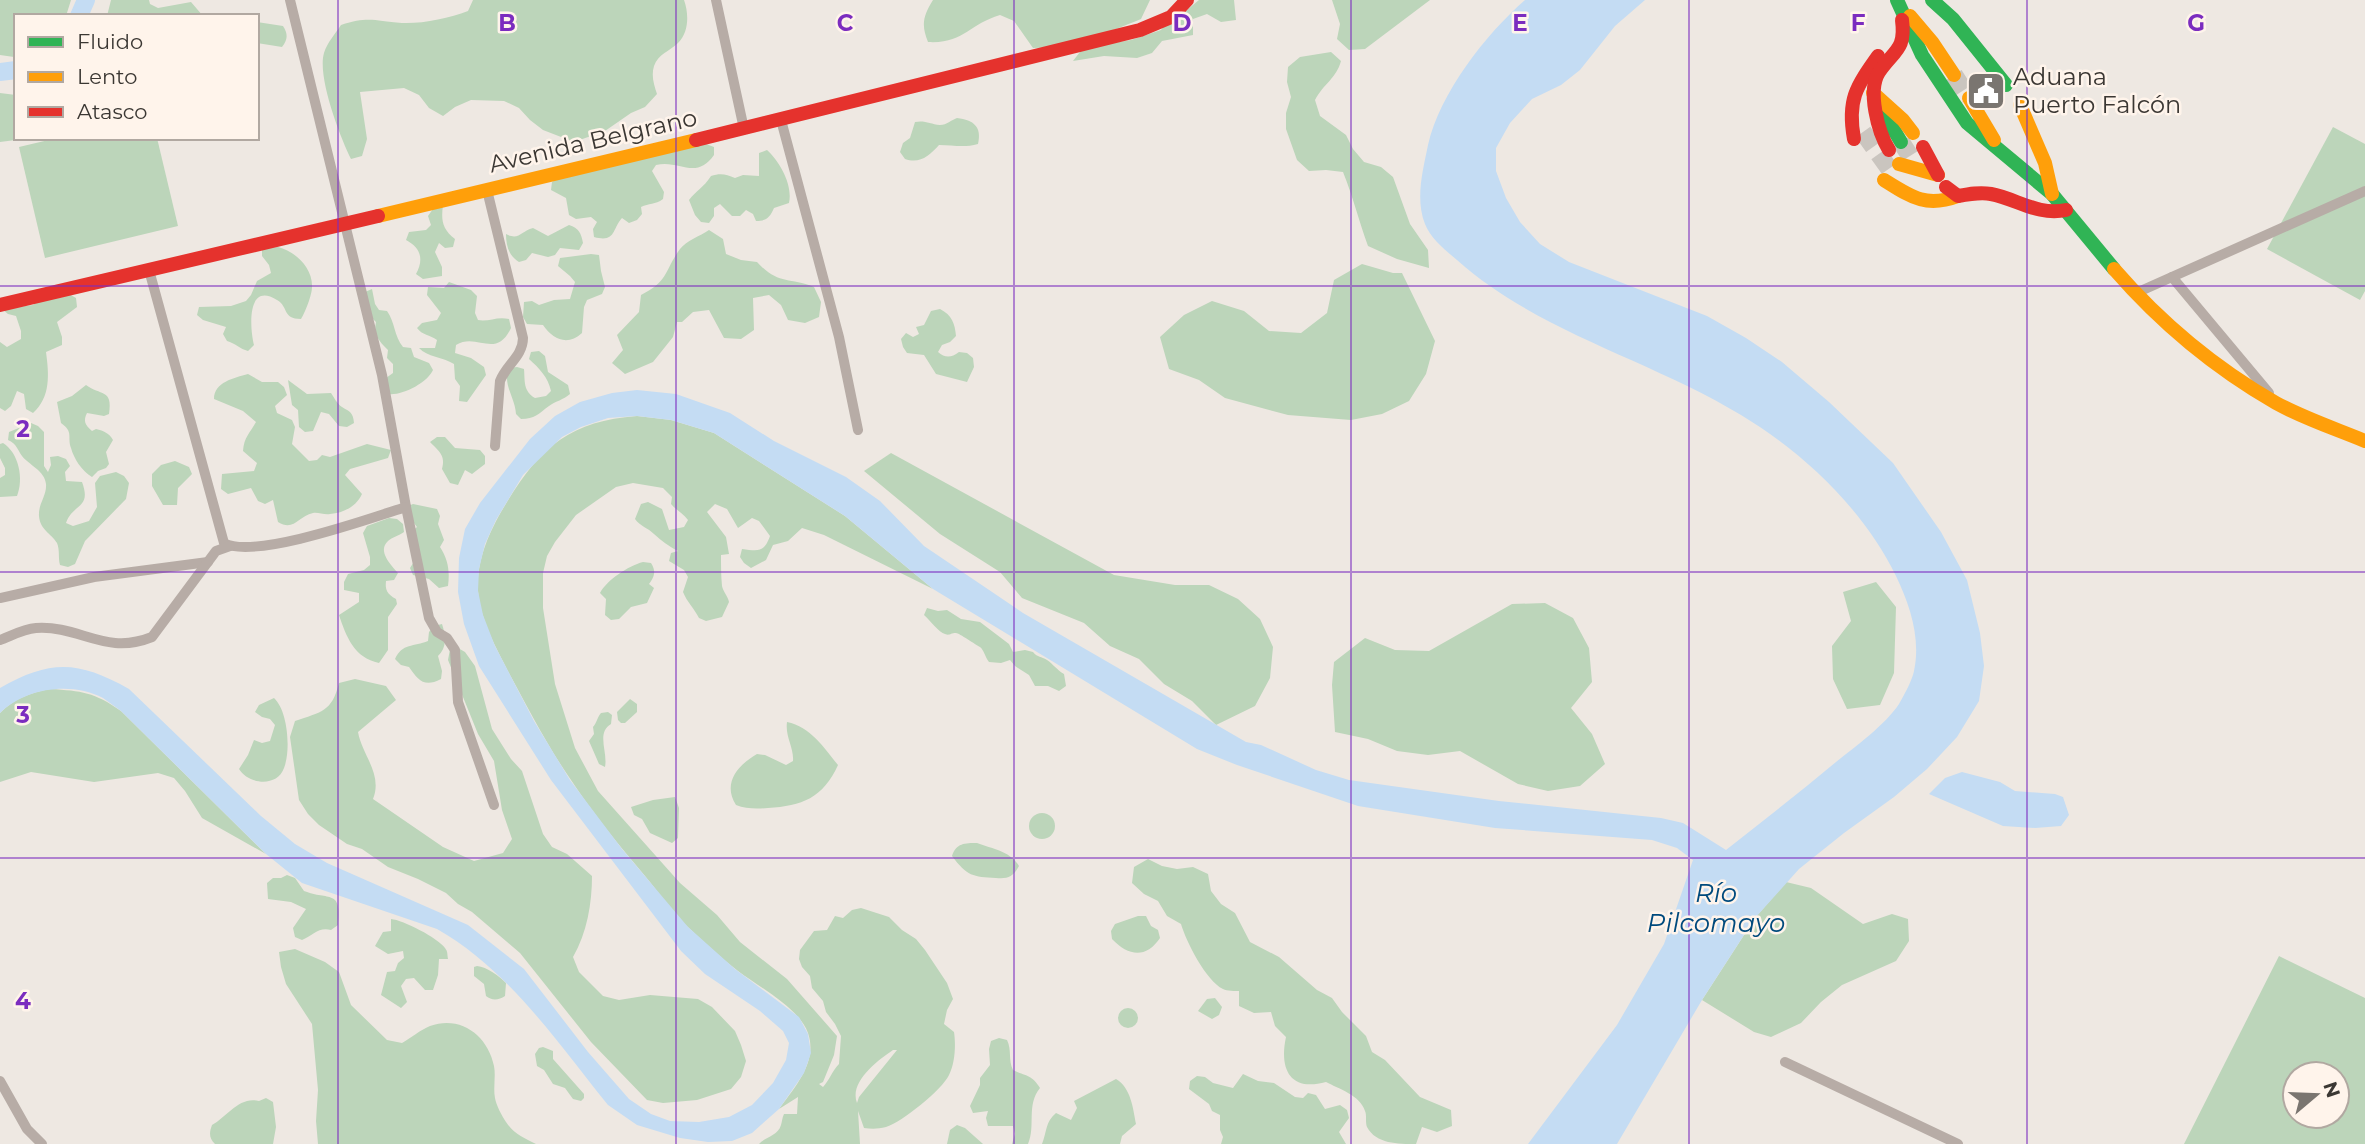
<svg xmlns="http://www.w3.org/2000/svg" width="2365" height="1144" font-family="Montserrat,sans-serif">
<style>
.green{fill:#bcd5ba;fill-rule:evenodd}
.water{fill:#c4dcf3}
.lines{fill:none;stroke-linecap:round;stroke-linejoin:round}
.river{stroke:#c4dcf3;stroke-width:18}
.highway-tunnel{stroke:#cac5bf;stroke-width:18;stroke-dasharray:18 9;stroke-linecap:butt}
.street{stroke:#b7aca6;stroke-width:10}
.fast{stroke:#30b455;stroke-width:14}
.slow{stroke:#ff9f0a;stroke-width:14}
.jam{stroke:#e5322d;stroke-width:14}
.grid{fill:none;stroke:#7b2cbf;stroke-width:2;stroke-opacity:0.55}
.labels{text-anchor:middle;stroke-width:5;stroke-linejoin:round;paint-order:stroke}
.poi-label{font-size:24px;fill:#3b3733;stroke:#fff4eb;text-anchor:start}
.street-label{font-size:24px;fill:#3b3733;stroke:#fff4eb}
.water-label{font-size:26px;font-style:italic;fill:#004a7d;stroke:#fff4eb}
.grid-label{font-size:23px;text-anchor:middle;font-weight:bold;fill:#7b2cbf;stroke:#fff4eb;stroke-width:5;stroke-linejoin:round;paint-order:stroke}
</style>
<rect width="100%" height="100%" fill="#eee8e2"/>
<g class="green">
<polygon points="0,0 71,0 66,16 16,16 14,57 0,55"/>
<polygon points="111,0 149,0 150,4 158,8 191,2 203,16 107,16"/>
<path d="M 473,0 L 684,0 C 689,14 689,32 678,43 C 670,51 658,54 654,66 C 651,76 654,85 657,94 L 645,107 L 631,113 L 605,131 L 574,142 L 543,130 L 530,120 L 519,108 L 504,101 L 471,100 L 455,107 L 443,116 L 429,108 L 419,95 L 404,88 L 360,92 L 367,139 L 362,156 L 351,159 C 340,137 317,77 324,53 C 327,43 335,34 341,25 C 369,16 374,21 402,23 C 422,24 449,18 468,11 Z"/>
<path d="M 933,0 L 1150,0 L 1141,19 C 1106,33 1071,48 1033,48 L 1014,21 L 1000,15 C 969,24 964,44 928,42 C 921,25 923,16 933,0 Z"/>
<polygon points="1199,0 1234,0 1236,20 1221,22 1207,14 1193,19 1193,35 1162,41 1152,53 1137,58 1104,56 1073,61 1083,48 1131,40 1161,30 1171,17 1187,10"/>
<polygon points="1332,0 1430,0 1365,49 1349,50 1337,39 1340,24"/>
<path d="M 257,22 L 283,26 C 288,34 288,39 282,47 L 257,43 Z"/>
<path d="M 1331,52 L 1341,61 C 1336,79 1324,83 1315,100 L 1320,116 L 1346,135 L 1353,149 L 1364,162 L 1381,167 L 1393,177 L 1410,224 L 1428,250 L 1429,268 L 1397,259 L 1368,246 C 1359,221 1353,197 1343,172 L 1326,170 L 1309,171 L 1297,160 L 1286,129 L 1286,113 L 1291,97 L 1287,82 L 1288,67 L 1300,57 Z"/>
<polygon points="0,93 16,95 16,138 31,138 0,142"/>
<path d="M 957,118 C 974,120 982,127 978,144 C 964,148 953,145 939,145 C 929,156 920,164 905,159 L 900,152 L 903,143 L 910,138 L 915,122 C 925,120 930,124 940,125 C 947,125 951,120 957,118 Z"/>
<polygon points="2333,127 2365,144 2365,291 2360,300 2267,249"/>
<polygon points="57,138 157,138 178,226 45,258 19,147"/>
<path d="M 706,144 L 714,147 L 714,155 C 696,181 679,159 656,165 L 652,171 L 664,192 L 663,199 C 655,205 649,203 641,207 L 642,214 L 637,220 L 629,223 L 622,218 C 612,229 616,243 594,237 L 593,229 L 597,222 L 591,217 L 576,219 L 569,215 L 566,198 L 551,190 L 552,182 L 560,177 Z"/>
<path d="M 767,150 C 780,162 793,185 789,203 L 774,208 C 770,217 767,221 756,221 L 753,214 L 746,210 L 740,216 L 732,216 L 720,204 L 714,208 L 714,216 L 709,223 L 701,222 L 695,215 L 689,200 C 696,191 704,187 711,176 C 720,173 726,174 735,178 L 743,175 L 759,176 L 759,153 Z"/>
<path d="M 443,205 C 441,220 442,229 455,239 L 453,247 L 445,248 L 439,243 L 435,252 L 442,267 L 442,276 L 423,279 L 416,274 C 424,259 421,248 406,240 L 409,232 L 426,230 L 431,225 L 428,216 L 433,209 Z"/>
<path d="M 569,225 C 579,228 581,233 583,243 L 579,250 L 560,248 L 555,255 L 548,257 L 532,253 L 526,260 L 519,262 C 509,256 506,246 506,234 C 519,241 521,231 533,228 L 548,236 Z"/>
<path d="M 709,230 L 723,239 L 726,254 L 741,260 L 757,262 C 778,285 788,277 814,287 L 821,302 L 819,317 L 805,323 L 788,320 L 781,305 L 769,295 L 753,298 L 754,330 L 741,339 L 724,338 L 709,310 L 693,312 L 682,322 L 677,322 L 673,337 L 653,362 L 625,374 L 612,363 L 623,350 L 617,335 L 639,312 L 641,295 C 669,281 664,271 680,249 C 686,241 700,236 709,230 Z"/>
<path d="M 278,247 C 295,251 313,268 312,287 C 312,295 305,313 301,319 C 282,319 289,307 277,300 C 246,281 250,329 254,345 L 248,351 C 240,349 235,343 227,341 L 223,334 L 226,327 L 203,320 L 197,315 L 199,307 L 231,306 L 246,301 L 251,295 L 257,281 L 271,273 L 269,265 L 262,256 L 262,248 Z"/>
<path d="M 591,254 L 599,255 L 601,271 L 605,287 L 602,294 L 587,300 L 584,307 L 582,333 C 568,346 553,340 543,325 L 527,324 L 523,317 L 524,302 L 532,301 L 539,305 L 554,300 L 570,299 L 575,282 L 570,276 L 558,266 L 560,258 Z"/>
<polygon points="1362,264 1393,273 1402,273 1435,341 1426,374 1409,401 1382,414 1351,420 1288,415 1225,398 1199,380 1169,369 1160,337 1184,315 1212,301 1244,311 1269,331 1301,333 1327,313 1334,280"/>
<path d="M 449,282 L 471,290 L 477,296 L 475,313 L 478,320 C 489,322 497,316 509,319 L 511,328 C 496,360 477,332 456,345 L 455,353 L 471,358 L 484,367 L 486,375 L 467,402 L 459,401 L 460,386 L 455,379 L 454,364 C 443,357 427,357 419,348 L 435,348 L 437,340 C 430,335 422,335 417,328 L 422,323 L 437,320 L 441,313 L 427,295 L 428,287 L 444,288 Z"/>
<path d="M 372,289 L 375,304 L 379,310 L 387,311 C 395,322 394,336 403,347 L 411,348 L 414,357 L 429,363 L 433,370 C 427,383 402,396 388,394 L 386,378 L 393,373 L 393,364 L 387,358 L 388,350 C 379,341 373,335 376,322 L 370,316 L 365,292 Z"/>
<path d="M 69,294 L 76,298 L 77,307 L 57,322 L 62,337 L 62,345 L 46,352 C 49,374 51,397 33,413 L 26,409 L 24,394 L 17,391 L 11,406 L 5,411 L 0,408 L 0,342 L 7,347 L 21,339 L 21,331 L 16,316 L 8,314 L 2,309 L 33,305 L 46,295 Z"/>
<path d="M 940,309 C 952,315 955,324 956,336 L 950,342 L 942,345 L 938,352 C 945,358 951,358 959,352 L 967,353 L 973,358 L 974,367 L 967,382 L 936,374 L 924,355 L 907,353 L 903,347 L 901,339 L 906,333 L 913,337 L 919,334 L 916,327 L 924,325 L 931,311 Z"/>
<path d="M 539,351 L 545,356 L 548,372 L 568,385 L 570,394 C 563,400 556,401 549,406 C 538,414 535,419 521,419 L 516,414 C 515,397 502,384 509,368 L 517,367 L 524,369 C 525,381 523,391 535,398 L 546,396 L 551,391 C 548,377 539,368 529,359 L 531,352 Z"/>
<path d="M 248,374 L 262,382 L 278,382 L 284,387 L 287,395 L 275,406 L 277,413 L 292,420 L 295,427 L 292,444 L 309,461 L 317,460 L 322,455 L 330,457 L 367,444 L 391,450 L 388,458 L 350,469 L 345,475 L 362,494 C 356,507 343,513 330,514 C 324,515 318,512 313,513 C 298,516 294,532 278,522 L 273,500 L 265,504 L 258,501 L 251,488 L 228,494 L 221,489 L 222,474 L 254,471 L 257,463 L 243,451 C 244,437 250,433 256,422 L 243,411 L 214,399 C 214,382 234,378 248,374 Z"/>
<path d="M 288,380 L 307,394 L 331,393 C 334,397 337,404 342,407 C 350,412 353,412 354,423 L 347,427 L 339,426 L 329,414 L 321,412 L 313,431 L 305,432 L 299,427 L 298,410 L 292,405 Z"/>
<path d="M 86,385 C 100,396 113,388 109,414 L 104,416 L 87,413 C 83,421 85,425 92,431 L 96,429 C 104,431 109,433 113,440 L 106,452 L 109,464 L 106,468 L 98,471 L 92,477 C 82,471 74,459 71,448 C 67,437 74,432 61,423 L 57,402 L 72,396 Z"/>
<path d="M 637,416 L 671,420 L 714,433 L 845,516 L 933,589 L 824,535 L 802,528 L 788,541 L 773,545 L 766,560 L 751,568 L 744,563 L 740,557 L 742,549 C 758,551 764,553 770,536 L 759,521 L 752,518 L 738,528 L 727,509 L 715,504 L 707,512 L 726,537 L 729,554 L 721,555 C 721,566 721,576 722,586 C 723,591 728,597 729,602 L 722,617 L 706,621 L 699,618 C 694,608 687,602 683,592 L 688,577 L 684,570 L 669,561 L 671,553 L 678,551 C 667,545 663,542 654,534 C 648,528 640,526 635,519 L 641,504 L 648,502 L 662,509 L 669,530 L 684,527 L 688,520 C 683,513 676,510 671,504 L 672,497 L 663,488 L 633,483 L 616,487 L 576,515 L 555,542 L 547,556 L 543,573 L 543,608 L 555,684 L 575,748 L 598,791 L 680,883 L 717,915 L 740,942 L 787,979 L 837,1036 L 834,1055 L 823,1082 L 819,1084 L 823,1087 C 829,1081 832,1071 839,1064 L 841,1036 L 835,1024 L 826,1012 L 823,1001 L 812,988 L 810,976 L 802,967 L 799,959 L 800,950 L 814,931 L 827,930 L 835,916 L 843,918 L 852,910 L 861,908 L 889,917 L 902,930 L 916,939 L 925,950 L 947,983 L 953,999 L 947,1010 L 944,1024 L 954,1032 C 956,1045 955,1063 949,1075 C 942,1090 902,1122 886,1127 C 878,1129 872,1129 864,1128 L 858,1111 L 860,1144 L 759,1144 C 765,1137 778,1136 781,1125 C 782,1122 782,1118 784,1114 L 797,1114 L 798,1097 L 779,1109 C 795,1087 818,1062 808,1033 C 799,1008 759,987 738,971 C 721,958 705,943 690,929 C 673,914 660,894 645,876 C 619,845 593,814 571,780 C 548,747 529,710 510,675 C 497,649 480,620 478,591 C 476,559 491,528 507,502 C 541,446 571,421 637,416 ZM 893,1050 L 897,1050 L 859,1097 L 857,1103 C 849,1082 877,1061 893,1050 Z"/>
<path d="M 31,423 L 38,426 L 44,432 L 44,466 L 48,472 L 51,465 L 50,457 L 58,456 L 66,459 L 70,466 L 65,472 L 66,481 L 82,482 C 92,509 73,503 66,523 L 73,526 L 89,521 L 97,507 L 95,483 L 100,476 L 116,472 L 124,476 L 129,483 L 126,499 L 85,541 L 75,564 L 68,567 L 60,565 C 58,558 60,550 57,543 C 51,533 40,530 39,516 C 38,504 47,496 46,484 C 45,471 29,465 22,456 C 17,449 17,444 8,440 L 9,432 Z"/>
<path d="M 437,437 L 445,437 L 455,448 L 480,450 L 485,456 L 485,464 L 472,474 L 465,470 L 458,485 L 450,483 L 442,469 C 446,456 439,451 430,442 Z"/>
<path d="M 3,443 C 19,453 24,479 17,496 L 0,497 L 0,478 L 5,475 L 5,468 L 0,458 L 0,444 Z"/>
<polygon points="891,453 1114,575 1175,585 1209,585 1238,599 1260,619 1273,647 1270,678 1255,706 1216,725 1192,701 1164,684 1139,659 1110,646 1084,623 1022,598 1000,572 940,534 864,471"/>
<polygon points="175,461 189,467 192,474 178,488 177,505 163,505 152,486 152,474 161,465"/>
<path d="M 413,504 L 437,509 L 440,516 L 438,524 L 444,540 L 440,547 C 448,559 450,571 448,586 L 439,588 L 429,579 L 413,575 L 410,568 L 417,557 L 411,532 L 417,527 L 407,514 L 406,507 Z"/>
<path d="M 389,518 L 397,519 L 403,524 L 404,532 C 399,536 392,537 388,541 C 377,551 391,565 398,573 L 394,580 L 386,581 C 385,590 387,594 396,599 L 397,604 L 388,617 L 388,650 L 379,663 C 354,658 346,636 339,615 L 359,602 L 359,593 L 344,590 L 344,582 L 348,574 L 364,570 L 370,565 L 370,557 L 363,533 L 367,526 Z"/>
<path d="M 643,562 L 651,563 C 656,571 655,576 649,584 L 654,588 L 647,603 L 631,607 L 619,619 L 611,620 L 605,615 L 606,599 L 600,593 C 607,580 628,566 643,562 Z"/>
<polygon points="1876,582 1896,607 1894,673 1880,705 1847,709 1833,679 1832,646 1851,621 1843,592"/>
<polygon points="1545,603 1573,618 1589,648 1592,682 1571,708 1592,734 1605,764 1580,786 1548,791 1518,784 1460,751 1428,755 1397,751 1368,739 1335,732 1332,685 1334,662 1365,638 1395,650 1429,651 1512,604"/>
<path d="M 927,608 L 938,611 L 947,610 L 961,619 L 980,622 L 1009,644 L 1013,652 L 1025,650 L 1033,652 C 1038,658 1041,656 1047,660 C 1053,664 1057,670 1064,674 L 1066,686 L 1059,691 L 1048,686 L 1035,686 L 1029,675 L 1015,666 L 1010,660 L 1001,663 L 989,662 C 985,657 984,650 980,647 C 976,645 959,633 956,633 C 950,633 950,636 945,634 C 939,633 930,620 924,615 Z"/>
<path d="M 442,624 C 446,636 447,648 438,656 L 442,671 L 441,679 C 424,688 418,680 409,667 L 401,665 L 395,659 C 402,643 414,647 428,641 L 429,632 L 434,626 Z"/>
<path d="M 451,644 L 465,652 L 475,666 L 492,729 L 511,759 L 522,771 L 543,834 L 552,847 L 567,854 L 592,876 C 592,903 587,933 573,957 L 579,972 L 603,996 L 619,1000 L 650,995 L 698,999 L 712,1007 L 735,1031 L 741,1045 L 746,1061 L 741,1077 L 731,1089 L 697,1100 L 663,1103 L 647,1100 L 591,1042 L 520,953 L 472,912 L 458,904 L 446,893 L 418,879 L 388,867 L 362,849 L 347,844 L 319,825 L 308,814 L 299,800 L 290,737 L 295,721 C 321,712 332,712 339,683 L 355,679 L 386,686 L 396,700 L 358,732 C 362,755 383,774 373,799 L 443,847 L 474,861 L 503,853 L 512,839 L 502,810 L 494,761 L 478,734 L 448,660 Z"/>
<path d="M 50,689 C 82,691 94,692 121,711 L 266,854 L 202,818 L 185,791 L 174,778 L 158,773 L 94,782 L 31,772 L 0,782 L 0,713 C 15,698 30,693 50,689 Z"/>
<path d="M 274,698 C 288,711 291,750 284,768 C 277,788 248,784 239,769 L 248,755 L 254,740 L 262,743 L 270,741 L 275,725 L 270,719 L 262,717 L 255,712 L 259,705 Z"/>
<polygon points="630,699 637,704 637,712 625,723 621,723 618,720 617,712"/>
<path d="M 608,712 L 612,715 L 611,724 C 596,733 608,752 605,767 L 599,764 L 589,741 L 594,734 L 593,727 C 597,722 597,718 601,713 Z"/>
<path d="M 787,722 C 811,727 824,748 838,765 C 823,798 802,806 768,808 C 757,809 746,809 736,805 C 722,783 738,765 757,754 L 765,755 L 786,765 L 793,761 C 794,747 785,737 787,722 Z"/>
<polygon points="675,797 679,808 678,838 672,843 650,833 642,819 634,815 631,807 653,800"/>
<circle cx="1042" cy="826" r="13"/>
<path d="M 977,843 C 993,849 1010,851 1019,866 C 1013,877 1008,879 996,878 C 973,877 967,876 952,856 C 956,843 965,843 977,843 Z"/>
<path d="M 1148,859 L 1162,866 L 1177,869 L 1193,867 L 1208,874 L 1211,891 L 1221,904 L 1235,913 L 1250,942 L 1279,957 L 1317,990 L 1332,998 L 1342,1012 L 1366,1036 L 1372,1052 L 1385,1060 L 1420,1097 L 1451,1110 L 1452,1126 L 1437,1132 L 1422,1127 L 1416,1144 C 1398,1144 1376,1144 1367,1127 C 1365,1122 1367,1115 1365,1111 C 1360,1095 1339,1089 1326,1082 C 1290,1092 1279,1069 1286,1037 L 1275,1026 L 1271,1012 L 1254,1013 L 1239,1006 L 1239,991 C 1235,991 1227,991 1223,989 C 1206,981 1186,941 1181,924 L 1167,916 L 1158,901 L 1144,894 L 1132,883 L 1134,867 Z"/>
<path d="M 287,875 L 295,878 L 304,891 C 329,901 342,888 338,925 L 331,930 C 318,927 314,935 302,940 L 295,937 L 293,928 L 306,909 L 291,902 L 268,899 L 267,883 L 273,878 L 281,878 Z"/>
<polygon points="1786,882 1811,888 1863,924 1892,914 1908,919 1909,941 1896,961 1842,985 1821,1002 1801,1023 1771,1037 1754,1032 1702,1000 1755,918"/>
<path d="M 1138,916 L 1146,916 L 1151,926 L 1158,930 L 1160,938 C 1146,959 1128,956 1112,939 L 1111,931 L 1115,924 Z"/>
<path d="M 391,919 C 403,920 438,938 445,948 C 448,952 447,953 448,959 L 439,959 L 438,975 L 433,990 L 425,990 L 414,978 L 406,979 L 401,986 L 407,1002 L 401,1008 L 381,995 L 387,972 L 395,971 L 398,963 L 404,958 L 403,951 L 388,954 L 375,946 L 383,932 L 391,931 Z"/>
<path d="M 295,949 L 325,962 L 339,972 L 351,1005 L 387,1040 L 402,1043 C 411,1038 420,1030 430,1026 C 461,1015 488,1036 494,1066 C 496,1076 493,1088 495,1098 C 496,1105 502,1116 506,1122 C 514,1134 524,1138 536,1144 L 318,1144 L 316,1121 L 318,1090 L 312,1024 L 286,984 L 281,967 L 279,952 Z"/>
<path d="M 2279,956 L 2365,998 L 2365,1144 L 2184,1144 ZM 2337,1074 L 2337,1116 L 2295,1116 L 2295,1074 Z"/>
<path d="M 477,966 C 487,967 499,976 506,983 L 505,996 C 499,1000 492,1001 486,996 L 484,984 L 474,976 L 474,967 Z"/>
<polygon points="1215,998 1222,1007 1219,1015 1212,1019 1198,1011 1207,999"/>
<circle cx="1128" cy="1018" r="10"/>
<path d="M 999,1038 L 1007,1040 C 1012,1050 1008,1060 1013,1070 C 1025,1076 1032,1074 1040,1088 C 1026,1105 1036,1126 1028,1144 L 1012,1144 L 1015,1134 L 1013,1126 L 988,1126 L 986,1118 L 988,1111 L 973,1113 L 970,1106 L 980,1085 L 980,1078 L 990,1065 L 989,1049 L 991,1041 Z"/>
<polygon points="543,1047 553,1051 553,1059 584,1094 584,1098 581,1101 573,1099 565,1088 553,1084 544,1070 537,1066 535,1054 539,1048"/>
<polygon points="1243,1074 1258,1081 1274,1083 1295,1097 1303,1098 1308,1093 1316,1095 1325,1109 1340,1105 1347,1110 1349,1118 1339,1132 1346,1144 1221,1144 1223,1137 1220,1130 1220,1115 1212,1111 1209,1104 1189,1089 1190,1081 1197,1076 1205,1077 1213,1083 1233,1088"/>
<path d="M 1116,1079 C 1131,1088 1133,1108 1136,1124 L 1122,1136 L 1120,1144 L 1042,1144 C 1047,1132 1045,1122 1056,1113 L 1071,1120 L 1077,1108 L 1074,1101 Z"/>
<path d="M 266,1098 L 273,1102 L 276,1127 L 273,1144 L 215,1144 C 209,1138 209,1133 212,1125 C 227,1117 239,1096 259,1101 Z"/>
<polygon points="957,1125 965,1128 983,1144 947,1144 950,1130"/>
</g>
<g class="water">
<path d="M 1525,0 L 1645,0 L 1615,26 L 1580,70 L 1561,85 L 1532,99 L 1510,123 L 1496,148 L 1496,171 L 1506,198 L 1520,222 L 1540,244 L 1569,262 L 1707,316 L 1746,338 L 1782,362 L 1829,402 L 1893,463 L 1941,532 L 1967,580 L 1980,633 L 1984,666 L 1979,701 L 1957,737 L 1927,769 L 1894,797 L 1844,833 L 1799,869 L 1755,918 L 1702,1000 L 1617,1144 L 1528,1144 L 1617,1025 L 1664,944 L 1693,860 L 1677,848 L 1652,840 L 1495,828 L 1358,806 L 1237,765 L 1197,749 L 933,589 L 845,516 L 714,433 L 671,420 L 637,416 L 608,418 L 581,427 L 562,437 L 523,475 L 496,520 L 485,544 L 479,569 L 478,591 L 483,615 L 495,646 L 534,721 L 570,780 L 622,849 L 688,927 L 735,969 L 799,1017 L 808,1034 L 811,1053 L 804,1073 L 779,1109 L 752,1133 L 732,1141 L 708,1142 L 680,1138 L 637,1125 L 608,1105 C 558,1043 508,969 437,929 L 302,883 L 266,854 L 121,711 C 115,707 109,702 103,698 C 71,681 25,688 0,713 L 0,688 C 51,659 79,661 129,689 L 261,816 L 295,844 L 327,863 L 468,925 L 524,969 L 588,1052 L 629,1099 L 651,1114 L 670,1121 L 699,1122 L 729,1117 L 752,1105 L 773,1083 L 786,1060 L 789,1043 L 783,1031 L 760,1011 L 705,974 L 681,951 L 551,780 L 479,666 L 464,624 L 458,592 L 459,558 L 465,529 L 480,503 L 530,439 L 555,416 L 580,402 L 612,393 L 637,390 L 676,394 L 730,413 L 774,441 L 846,477 L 880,501 L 924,546 L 1023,613 L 1246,742 L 1261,745 L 1316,770 L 1349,780 L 1499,801 L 1661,818 L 1683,823 L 1726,850 C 1763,821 1800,792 1836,762 C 1856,746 1885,725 1899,704 C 1904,695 1912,681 1914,671 C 1921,639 1910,605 1896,576 C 1864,510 1804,453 1741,415 C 1649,359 1539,333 1457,260 C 1445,250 1431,239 1425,224 C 1415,199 1423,170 1428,145 C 1440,93 1485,35 1525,0 Z"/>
<polygon points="1962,772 2000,782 2015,791 2055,794 2063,797 2069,815 2061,826 2035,828 2003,826 1929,794 1945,778"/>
</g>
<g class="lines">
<g class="river">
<polyline points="79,16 86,0"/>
<polyline points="0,72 16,70"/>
</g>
<g class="highway-tunnel">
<polyline points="1954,75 1969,98"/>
<polyline points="1863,132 1893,174"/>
<polyline points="1901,142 1910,156"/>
</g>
<g class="street">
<polyline points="290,0 382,375 406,507 429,618 437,632 447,638 455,650 458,702 494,805"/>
<polyline points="716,0 744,129"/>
<polyline points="781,120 839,337 858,430"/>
<path d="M 487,190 L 523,338 C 523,356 506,365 500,381 L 495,446"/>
<path d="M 149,270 L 224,543 C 254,560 371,518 406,507"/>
<polyline points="2172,277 2269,393"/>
<polyline points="2136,293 2365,191"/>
<polyline points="0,598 94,577 208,562"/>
<path d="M 0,640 C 11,636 23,629 36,628 C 80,625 105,656 152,637 L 216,551 L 230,546"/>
<polyline points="1785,1062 1958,1144"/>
<polyline points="0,1081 27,1129 42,1144"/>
</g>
<g class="fast">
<polyline points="1897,0 1922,55 1967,123 2052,194 2114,269"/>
<polyline points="1932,0 1953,19 2006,85"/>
<polyline points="1881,108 1901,142"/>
</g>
<g class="slow">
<polyline points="1910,16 1932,42 1954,75"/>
<polyline points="1873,93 1903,120 1913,133"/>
<polyline points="1969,98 1994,140"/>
<polyline points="2020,105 2045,163 2052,194"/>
<polyline points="1899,164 1938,175"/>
<path d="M 1884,180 C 1911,197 1926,208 1958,196"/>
<polyline points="378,216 696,140"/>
<path d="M 2114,269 C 2160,322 2215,368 2276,403 C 2303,418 2336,429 2365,441"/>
</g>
<g class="jam">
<path d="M 1854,139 C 1847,100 1856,87 1878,56"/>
<polyline points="696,140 1140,30 1171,17 1187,0"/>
<polyline points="1923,147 1938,175"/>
<path d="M 1889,150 C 1878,132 1867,91 1879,72 C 1894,50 1906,50 1902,20"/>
<path d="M 1946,187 L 1958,196 C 1969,194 1980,192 1991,194 C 2017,199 2038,216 2066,210"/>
<polyline points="0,305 378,216"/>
</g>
</g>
<path class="grid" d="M 338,0 L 338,1144M 676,0 L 676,1144M 1014,0 L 1014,1144M 1351,0 L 1351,1144M 1689,0 L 1689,1144M 2027,0 L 2027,1144M 0,286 L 2365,286M 0,572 L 2365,572M 0,858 L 2365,858"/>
<defs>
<g id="civic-square" transform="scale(2.0125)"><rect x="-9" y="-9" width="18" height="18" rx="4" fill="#7a7570" stroke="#fff4eb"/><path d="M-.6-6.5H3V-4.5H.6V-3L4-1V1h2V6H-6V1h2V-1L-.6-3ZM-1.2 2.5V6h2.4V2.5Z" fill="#fff"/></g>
</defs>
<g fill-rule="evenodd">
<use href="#civic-square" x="1986" y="91"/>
</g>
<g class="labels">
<g class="poi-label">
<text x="2013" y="85">Aduana<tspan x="2013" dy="28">Puerto Falcón</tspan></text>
</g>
<g class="street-label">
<text transform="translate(593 141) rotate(-13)" y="8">Avenida Belgrano</text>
</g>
<g class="water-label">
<text x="1716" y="902">Río<tspan x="1716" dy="30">Pilcomayo</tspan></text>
</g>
</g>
<g class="grid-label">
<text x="507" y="31">B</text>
<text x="845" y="31">C</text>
<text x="1182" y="31">D</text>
<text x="1520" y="31">E</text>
<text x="1858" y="31">F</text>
<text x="2196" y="31">G</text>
<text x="23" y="437">2</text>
<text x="23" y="723">3</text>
<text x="23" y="1009">4</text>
</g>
<rect x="14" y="14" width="245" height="126" fill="#fff4eb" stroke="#b1a8a1" stroke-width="2"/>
<rect x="28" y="37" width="35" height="10" fill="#30b455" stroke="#b1a8a1" stroke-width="2"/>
<text x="77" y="49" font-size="21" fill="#3b3733">Fluido</text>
<rect x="28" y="72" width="35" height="10" fill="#ff9f0a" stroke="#b1a8a1" stroke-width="2"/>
<text x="77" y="84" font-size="21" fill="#3b3733">Lento</text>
<rect x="28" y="107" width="35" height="10" fill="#e5322d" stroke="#b1a8a1" stroke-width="2"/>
<text x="77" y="119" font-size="21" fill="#3b3733">Atasco</text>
<g transform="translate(2316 1095) rotate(71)"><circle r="33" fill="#fff4eb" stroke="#b1a8a1" stroke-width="2"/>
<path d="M0-5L12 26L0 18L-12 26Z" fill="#7a7570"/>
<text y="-10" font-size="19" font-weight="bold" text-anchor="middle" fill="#3b3733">N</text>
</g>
</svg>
